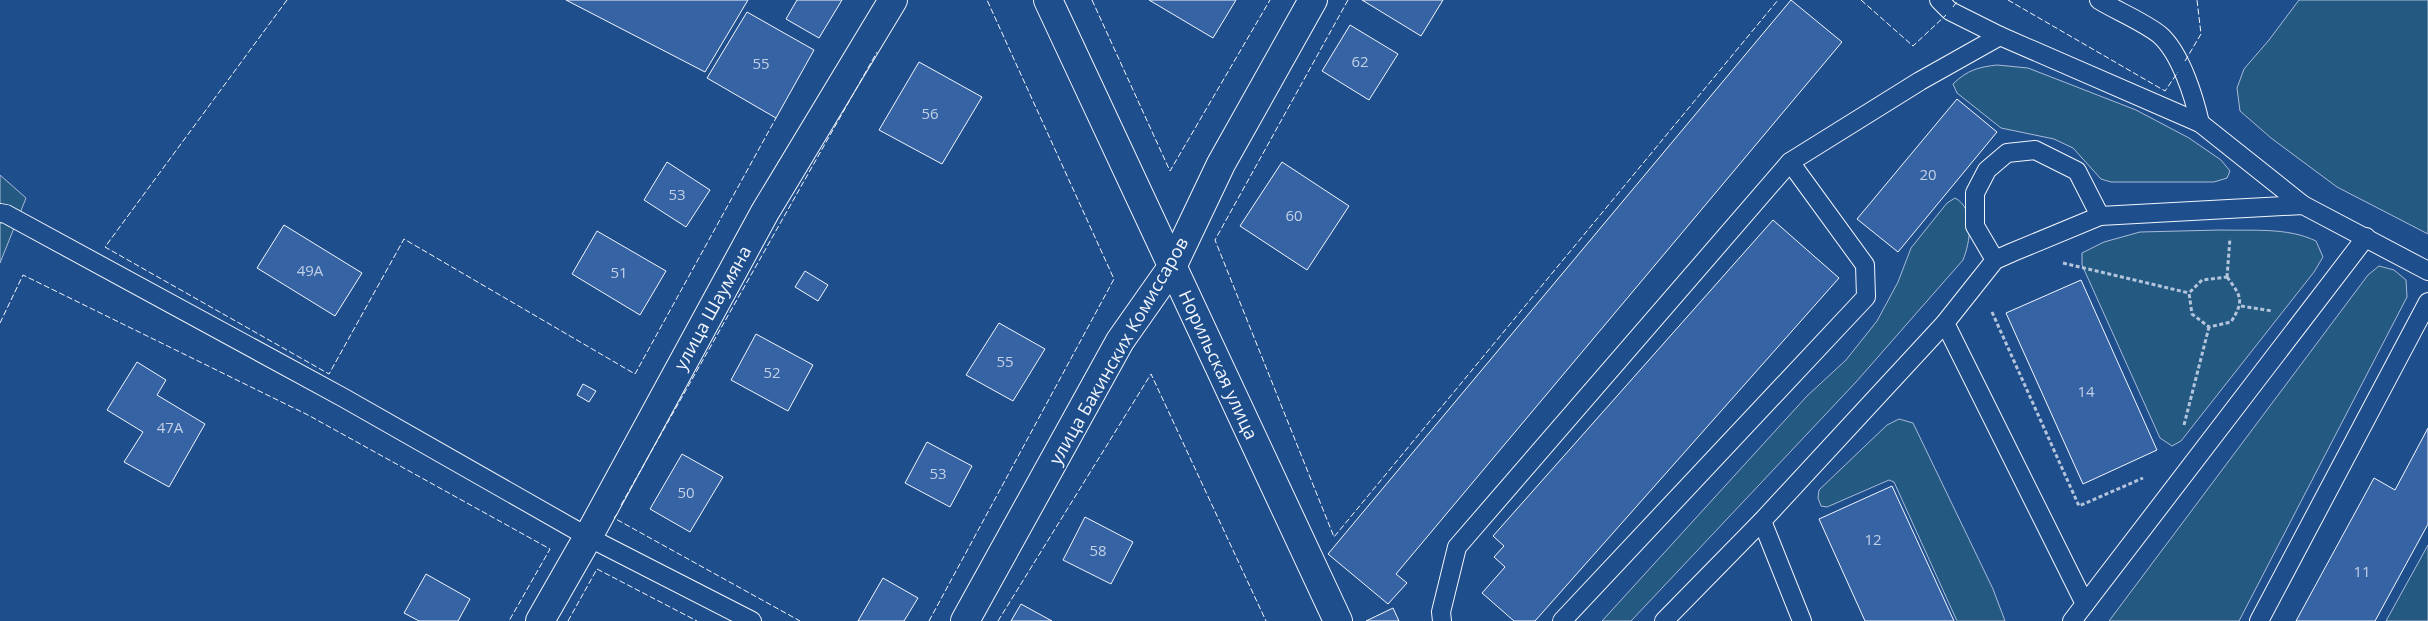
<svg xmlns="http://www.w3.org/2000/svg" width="2428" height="621" font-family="'Open Sans',sans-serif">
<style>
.green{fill:#245a82;stroke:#a8bbd7}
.building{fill:#3563a3;stroke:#f2f6ff}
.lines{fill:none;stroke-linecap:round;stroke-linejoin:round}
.lane-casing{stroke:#f2f6ff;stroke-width:20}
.street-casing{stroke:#f2f6ff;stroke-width:30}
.path{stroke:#b3c4dc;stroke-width:3;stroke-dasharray:4 2.5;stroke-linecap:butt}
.lane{stroke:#1f4e8c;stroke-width:18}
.street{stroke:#1f4e8c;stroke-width:28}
.fence{stroke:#f2f6ff;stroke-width:1;stroke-dasharray:6 2.5;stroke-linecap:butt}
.labels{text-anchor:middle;stroke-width:4;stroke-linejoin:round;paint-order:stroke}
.number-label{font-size:15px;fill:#c3d1e8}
.street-label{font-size:18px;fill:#f2f6ff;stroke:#1f4e8c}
</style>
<rect width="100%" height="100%" fill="#1f4e8c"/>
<g class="green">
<polygon points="2299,0 2428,0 2428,234 2337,187 2271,138 2240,111 2237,88 2244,69 2269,40"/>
<path d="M 1997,65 L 2028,68 L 2136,110 L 2189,138 L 2221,160 L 2230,171 L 2227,178 L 2214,182 L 2111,182 L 2101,179 L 2073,148 L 2054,139 L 2001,128 L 1957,93 L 1953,84 C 1967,70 1979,67 1997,65 Z"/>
<polygon points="0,175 26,198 0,263"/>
<path d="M 1955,198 C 1976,209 1970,243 1963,260 L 1856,382 L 1631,621 L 1602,621 L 1807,396 L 1846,360 L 1877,321 L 1898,282 L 1911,248 L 1947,203 Z"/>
<path d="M 2220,230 C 2252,231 2287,227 2316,241 L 2323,257 L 2314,272 L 2181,441 L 2172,446 L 2160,438 L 2082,265 L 2082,253 L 2104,242 L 2140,232 Z"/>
<polygon points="2379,266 2394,270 2406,280 2407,297 2239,621 2109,621 2368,275"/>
<polygon points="1899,419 1913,423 1993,589 2005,621 1957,621 1894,482 1889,480 1827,507 1821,506 1818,498 1819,490 1887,425"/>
<polygon points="2428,545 2428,621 2386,621"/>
</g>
<g class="building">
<polygon points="566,0 748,0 705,72"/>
<polygon points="797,0 842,0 819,38 786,19"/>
<polygon points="1149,0 1236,0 1213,38"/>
<polygon points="1362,0 1443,0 1421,36"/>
<polygon points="1791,0 1842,42 1396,574 1407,583 1388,604 1328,554"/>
<polygon points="747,12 814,50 776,118 707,78"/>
<polygon points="1350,25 1398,54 1369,100 1322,71"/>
<polygon points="919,62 982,97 942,164 879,130"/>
<polygon points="1957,99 1997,132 1898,252 1857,219"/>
<polygon points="667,162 710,190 686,227 644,200"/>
<polygon points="1282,162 1349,206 1307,270 1240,226"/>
<polygon points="1773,220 1839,278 1535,621 1514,621 1482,593 1505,567 1494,557 1504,546 1493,536"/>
<polygon points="284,225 362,273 335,316 257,268"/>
<polygon points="597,231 666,271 640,315 572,274"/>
<polygon points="805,271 828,285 818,301 795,287"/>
<polygon points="2081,280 2157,450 2083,484 2006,313"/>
<polygon points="999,323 1045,349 1013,401 966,375"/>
<polygon points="756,334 813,365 788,411 731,380"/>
<polygon points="137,362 166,380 157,395 205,424 169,487 124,462 143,432 107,410"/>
<polygon points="583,384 596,391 589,402 577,395"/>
<polygon points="2428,428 2428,524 2375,621 2296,621 2374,478 2395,490"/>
<polygon points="927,442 972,466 950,507 905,483"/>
<polygon points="682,454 723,477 690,532 650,509"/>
<polygon points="1892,486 1954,621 1865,621 1819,519"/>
<polygon points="1085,517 1133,542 1111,584 1063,560"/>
<polygon points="426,574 470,599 458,621 419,621 404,613"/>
<polygon points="883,578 918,598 904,621 858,621"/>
<polygon points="1021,604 1052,621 1011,621"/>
<polygon points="1393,608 1399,621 1366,621"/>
</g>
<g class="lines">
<g class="lane-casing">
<g id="lane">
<polyline points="1939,0 1950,11 2000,36"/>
<path d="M 2099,0 C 2117,11 2144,22 2160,35 C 2181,54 2194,97 2200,123"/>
<polyline points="0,213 6,214 344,398 588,537 752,621"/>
<polyline points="1995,260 1975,226 1975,193 1987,170 2007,153 2035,150 2077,171 2100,216"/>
<polyline points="1945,323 2085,604"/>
<polyline points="1762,521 1802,621"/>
<polyline points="1442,621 1441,612 1457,547 1790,162 1920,81 2000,36 2200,123 2303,205"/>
<polyline points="1562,621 1866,297 1865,265 1790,162"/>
<polyline points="1664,621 1762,521 1945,323 1995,260 2013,252 2100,216 2303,205 2428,271"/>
<polyline points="2072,621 2366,237"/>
<polyline points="2259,621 2428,302"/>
</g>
</g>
<g class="street-casing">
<g id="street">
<polyline points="1048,0 1338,621"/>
<polyline points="540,621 588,537 765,212 893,0"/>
<polyline points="965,621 1120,341 1172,267 1221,164 1313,0"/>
</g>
</g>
<g class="path">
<polyline points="2063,263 2189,293"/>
<path d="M 2227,277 C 2242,297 2244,301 2231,322 L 2209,327 L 2192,314 L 2189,293 L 2202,280 Z"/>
<polyline points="2227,277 2230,238"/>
<polyline points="2241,306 2272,311"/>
<polyline points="1992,312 2079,506 2143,478"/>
<polyline points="2184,425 2209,327"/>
</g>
<use href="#lane" class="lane"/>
<use href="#street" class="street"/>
<g class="fence">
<polyline points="287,0 105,247 329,374 404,239 635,374 776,118"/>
<polyline points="1092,0 1170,171 1270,0"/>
<polyline points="1348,0 1215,240 1334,537 1778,0"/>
<polyline points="1861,0 1913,46 1946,15"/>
<polyline points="2008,0 2165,91 2178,72"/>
<polyline points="1953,7 1958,0"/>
<polyline points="2185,61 2201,34 2197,0"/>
<polyline points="0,323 23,275 308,415 550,549 509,621"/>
<polyline points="621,505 877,52"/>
<polyline points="617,514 614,518 800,621"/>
<polyline points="568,621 597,569 697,621"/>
<polyline points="929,621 1114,279 987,0"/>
<polyline points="998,621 1151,374 1266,621"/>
</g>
</g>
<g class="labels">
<g class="number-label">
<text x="1360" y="67">62</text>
<text x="761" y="69">55</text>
<text x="930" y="119">56</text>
<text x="1928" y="180">20</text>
<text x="677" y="200">53</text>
<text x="1294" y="221">60</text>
<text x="310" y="276">49А</text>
<text x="619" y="278">51</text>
<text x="1005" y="367">55</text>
<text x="772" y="378">52</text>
<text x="2086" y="397">14</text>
<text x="170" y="433">47А</text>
<text x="938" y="479">53</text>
<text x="686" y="498">50</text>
<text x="1873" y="545">12</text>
<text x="1098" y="556">58</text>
<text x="2362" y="577">11</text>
</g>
<g class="street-label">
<text transform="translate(713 308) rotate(-61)" y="6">улица Шаумяна</text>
<text transform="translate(1119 351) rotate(-60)" y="6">улица Бакинских Комиссаров</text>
<text transform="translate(1218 365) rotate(65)" y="6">Норильская улица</text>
</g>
</g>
</svg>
